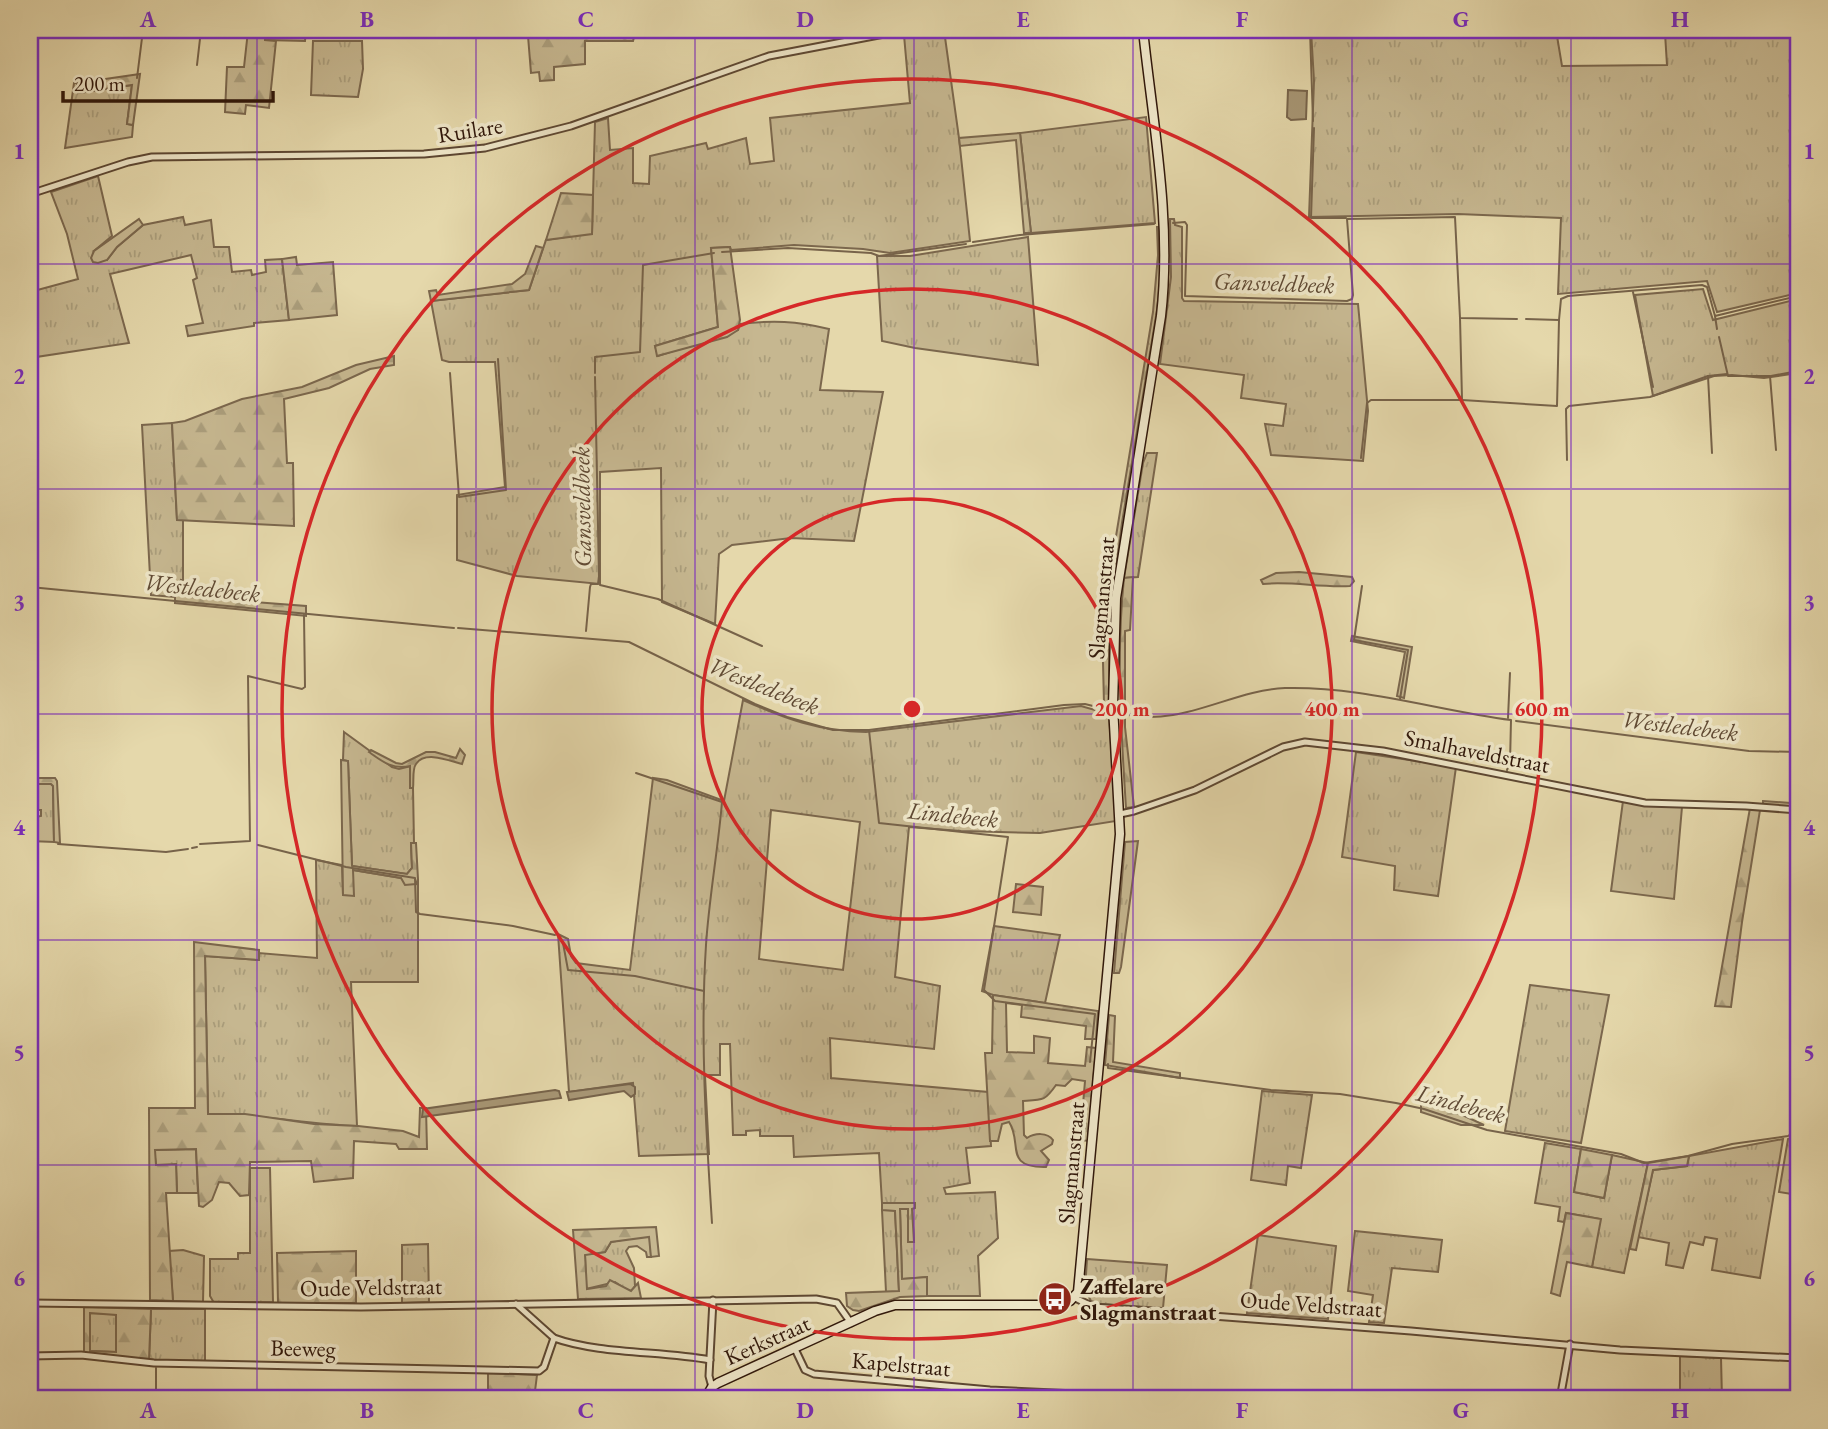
<svg xmlns="http://www.w3.org/2000/svg" width="1828" height="1429" font-family="'EB Garamond',serif">
<style>
.grass{fill:url(#grass-tufts);stroke:#7b674d;stroke-width:2;fill-rule:evenodd}
.forest{fill:url(#forest-firs);stroke:#7b674d;stroke-width:2;fill-rule:evenodd}
.water{fill:#a79674;stroke:#77634a;stroke-width:2}
.lines{fill:none;stroke-linecap:round;stroke-linejoin:round}
.stream{stroke:#77634a;stroke-width:2}
.minor-casing{stroke:#5d4732;stroke-width:9}
.secondary-casing{stroke:#30170a;stroke-width:11}
.minor{stroke:#eee6c8;stroke-width:5}
.secondary{stroke:#eee6c8;stroke-width:8}
.grid{fill:none;stroke:#7b2cbf;stroke-width:2;stroke-opacity:0.55}
.ring{fill:none;stroke:#d62828;stroke-width:3.5}
.labels{text-anchor:middle;stroke-width:7;stroke-linejoin:round;paint-order:stroke}
.street-label{font-size:23px;fill:#30170a;stroke:#eee6c8}
.poi-label{font-size:23px;font-weight:bold;fill:#30170a;stroke:#eee6c8;text-anchor:start}
.water-label{font-size:24px;font-style:italic;fill:#604a34;stroke:#eee6c8}
.centre{fill:#d62828;stroke:#eee6c8;stroke-width:3.5}
.ring-label{font-size:21px;text-anchor:middle;font-weight:bold;fill:#d62828;stroke:#eee6c8;stroke-width:7;stroke-linejoin:round;paint-order:stroke}
.neatline{fill:none;stroke:#7b2cbf;stroke-width:2.5}
.grid-label{font-size:23px;text-anchor:middle;font-weight:bold;fill:#7b2cbf}
</style>
<defs>
<pattern id="grass-tufts" width="24" height="20" patternUnits="userSpaceOnUse" patternTransform="scale(1.75)"><rect width="24" height="20" fill="#c6b790"/><path d="M3 7l-1-3M5 7V3M7 7l1-3M15 17l-1-3M17 17v-4M19 17l1-3" fill="none" stroke="#aa9d7b"/></pattern>
<pattern id="forest-firs" width="22" height="20" patternUnits="userSpaceOnUse" patternTransform="scale(1.75)"><rect width="22" height="20" fill="#c6b790"/><path d="M5 1l3.5 6h-7zM16 11l3.5 6h-7z" fill="#aa9d7b"/></pattern>
</defs>
<rect width="100%" height="100%" fill="#e5d8ab"/>
<filter id="stains"><feTurbulence type="fractalNoise" baseFrequency=".00286" numOctaves="4"/><feColorMatrix values="0 0 0 0 .2 0 0 0 0 .09 0 0 0 0 .02 0 0 0 .5 -.17"/></filter>
<radialGradient id="worn" r=".72"><stop offset=".6" stop-color="#630" stop-opacity="0"/><stop offset="1" stop-color="#630" stop-opacity=".3"/></radialGradient>
<g class="grass">
<polygon points="248,30 306,30 305,41 265,40 265,32"/>
<path d="M 944,30 L 959,138 L 970,241 L 890,253 L 863,249 L 794,245 L 731,250 L 730,247 L 711,248 L 718,327 L 655,346 L 658,356 L 738,330 L 740,324 C 773,320 796,321 829,329 L 820,390 L 883,392 L 854,541 L 791,538 L 732,545 L 719,554 L 715,624 L 662,602 L 661,468 L 600,472 L 600,584 L 517,576 L 457,560 L 457,495 L 505,487 L 495,362 L 449,362 L 442,360 L 431,301 L 529,290 L 546,240 L 592,233 L 595,122 L 608,118 L 610,150 L 633,148 L 633,183 L 649,184 L 650,156 L 706,143 L 708,149 L 746,138 L 750,164 L 774,161 L 770,118 L 910,103 L 904,35 Z"/>
<polygon points="1311,30 1556,30 1562,66 1667,65 1665,33 1798,35 1798,293 1717,312 1707,281 1558,294 1561,218 1458,214 1309,217 1314,81"/>
<polygon points="313,41 362,41 363,69 358,97 311,95"/>
<polygon points="74,83 77,83 78,93 132,85 127,124 133,125 132,137 65,148"/>
<polygon points="1146,117 1155,223 1031,233 1020,133"/>
<polygon points="98,176 112,236 94,251 107,260 117,247 143,225 183,217 185,225 211,220 214,247 229,247 232,272 251,270 252,275 266,272 265,260 282,259 289,320 254,323 254,326 188,336 186,326 203,323 193,280 197,278 191,255 110,274 129,343 36,357 30,292 78,279 67,234 51,192"/>
<polygon points="1170,219 1174,219 1175,225 1182,227 1182,298 1184,301 1358,304 1368,411 1363,461 1271,455 1265,424 1283,426 1286,404 1241,398 1244,375 1160,364 1171,277"/>
<polygon points="1028,237 1038,365 915,348 882,341 877,256 910,256"/>
<polygon points="1703,289 1713,320 1798,299 1798,373 1764,378 1732,375 1714,376 1653,396 1635,295"/>
<polygon points="172,423 177,520 183,520 183,581 181,580 175,590 174,597 151,595 142,425"/>
<polygon points="1147,453 1157,453 1138,577 1124,578 1143,463"/>
<path d="M 743,700 C 786,719 818,731 866,732 L 1081,706 L 1109,714 L 1116,821 L 1040,833 L 961,831 L 909,827 L 895,977 L 940,986 L 934,1049 L 830,1038 L 831,1078 L 988,1092 L 991,1146 L 966,1148 L 970,1183 L 944,1188 L 946,1194 L 995,1192 L 998,1238 L 978,1256 L 980,1296 L 927,1296 L 927,1277 L 902,1279 L 900,1209 L 908,1209 L 908,1242 L 914,1242 L 912,1209 L 914,1203 L 882,1203 L 879,1153 L 794,1157 L 793,1136 L 760,1136 L 760,1130 L 746,1131 L 746,1135 L 733,1135 L 730,1044 L 720,1044 L 720,1075 L 705,1075 L 709,1154 L 639,1156 L 633,1083 L 569,1092 L 558,934 L 568,939 L 571,956 L 576,963 L 630,970 L 653,778 L 667,780 L 724,801 ZM 771,810 L 860,822 L 843,970 L 759,959 Z"/>
<polygon points="344,732 392,767 399,769 411,766 410,787 413,788 414,843 411,844 412,868 407,874 352,866 348,761 343,760"/>
<polygon points="1356,752 1456,767 1438,896 1394,890 1395,866 1342,857"/>
<polygon points="30,784 51,784 53,786 54,842 30,841 30,818 41,816 41,810 30,810"/>
<polygon points="1623,801 1643,805 1682,807 1674,899 1611,891"/>
<polygon points="1138,841 1121,967 1119,973 1114,973 1125,842"/>
<path d="M 316,860 L 342,865 L 343,895 L 353,870 L 401,878 L 416,884 L 418,879 L 418,982 L 351,982 L 357,1126 C 307,1124 258,1114 208,1114 L 205,956 L 258,960 L 259,953 L 317,958 Z"/>
<polygon points="994,926 1060,935 1045,1003 993,995 982,991"/>
<polygon points="1530,985 1609,995 1581,1143 1505,1131"/>
<polygon points="1262,1091 1312,1095 1301,1168 1288,1166 1286,1185 1251,1180"/>
<polygon points="1798,1136 1798,1195 1779,1192 1788,1139"/>
<polygon points="1783,1139 1760,1278 1712,1270 1717,1239 1705,1237 1703,1245 1690,1242 1683,1268 1666,1265 1669,1243 1638,1237 1653,1170 1687,1166 1689,1156"/>
<polygon points="1545,1143 1581,1149 1574,1192 1604,1198 1612,1155 1648,1163 1624,1273 1592,1267 1600,1219 1566,1213 1564,1222 1558,1221 1560,1207 1535,1203"/>
<polygon points="196,1149 198,1193 177,1193 176,1165 156,1165 154,1150"/>
<polygon points="250,1168 270,1168 273,1302 214,1303 210,1296 210,1259 238,1259 238,1253 250,1253"/>
<polygon points="882,1210 895,1210 899,1292 886,1292"/>
<polygon points="1355,1231 1442,1240 1438,1272 1392,1268 1384,1323 1369,1322 1373,1295 1348,1291"/>
<polygon points="1258,1235 1336,1246 1328,1319 1247,1313"/>
<polygon points="638,1237 650,1237 651,1257 647,1257 646,1252 637,1246 629,1247 626,1251 634,1268 635,1286 631,1291 625,1289 615,1282 586,1289 585,1254 605,1252 611,1242"/>
<polygon points="428,1244 429,1302 402,1303 402,1245"/>
<polygon points="183,1250 204,1256 203,1302 173,1301 169,1251"/>
<polygon points="1087,1259 1167,1265 1163,1308 1100,1304 1091,1301 1085,1290"/>
<polygon points="151,1309 205,1309 205,1361 149,1360"/>
<polygon points="90,1313 116,1314 116,1352 90,1351"/>
<polygon points="1680,1356 1721,1358 1722,1399 1680,1399"/>
</g>
<g class="forest">
<polygon points="583,30 636,30 633,41 585,41 585,64 554,67 554,80 540,81 539,72 531,73 528,36"/>
<polygon points="248,31 265,32 265,40 276,41 269,108 246,105 245,114 225,112 227,67 244,67"/>
<polygon points="140,74 133,125 127,124 132,85 78,93 77,83"/>
<polygon points="1020,133 1031,233 1024,233 1016,140 960,146 959,138"/>
<polygon points="561,193 593,195 592,234 546,240"/>
<polygon points="139,219 143,225 117,247 107,260 98,263 93,262 91,258 94,251"/>
<polygon points="1157,227 1159,227 1160,282 1157,310 1122,523 1109,621 1109,705 1104,704 1102,621 1153,312 1158,255"/>
<polygon points="536,246 543,248 529,290 431,301 429,291 436,290 438,295 512,284 525,274"/>
<polygon points="730,247 740,320 738,330 727,337 657,356 655,346 718,327 711,248"/>
<polygon points="296,257 297,265 333,262 337,315 289,320 282,259"/>
<polygon points="394,356 394,365 370,369 329,388 284,399 287,463 293,463 294,526 177,520 172,423 185,421 242,399 302,387 356,365"/>
<path d="M 1299,572 L 1352,577 L 1354,581 L 1350,586 C 1321,588 1292,581 1263,584 L 1261,580 L 1276,573 Z"/>
<path d="M 1133,577 L 1130,630 L 1125,631 L 1125,727 L 1134,807 L 1126,808 C 1121,730 1116,656 1124,578 Z"/>
<polygon points="181,580 183,581 191,597 306,606 306,616 175,603 175,590"/>
<polygon points="1352,636 1412,647 1404,698 1397,696 1405,652 1351,641"/>
<path d="M 460,749 L 465,755 L 462,764 C 450,761 425,750 416,764 C 412,769 414,781 413,788 L 410,788 L 410,766 C 393,770 383,762 369,752 L 371,750 L 396,763 L 402,764 L 426,752 L 435,752 L 456,758 Z"/>
<polygon points="341,760 348,761 352,866 407,874 412,868 411,843 416,843 418,879 416,884 405,885 401,878 353,870 354,896 343,895"/>
<polygon points="30,778 55,778 57,781 60,843 54,842 53,786 51,784 30,784"/>
<polygon points="1763,801 1790,803 1791,812 1760,810 1742,922 1731,1007 1715,1006 1750,808 1763,808"/>
<polygon points="1016,884 1043,887 1041,915 1013,912"/>
<polygon points="194,942 259,950 259,960 205,956 208,1114 245,1114 314,1124 358,1126 403,1131 419,1137 420,1108 426,1108 427,1149 399,1149 396,1144 354,1141 353,1178 314,1182 311,1161 250,1162 249,1195 240,1196 229,1183 219,1182 212,1200 203,1207 199,1206 196,1149 155,1150 156,1165 176,1164 177,1193 166,1193 173,1301 150,1300 149,1108 195,1108"/>
<path d="M 993,995 L 1098,1011 L 1096,1039 L 1085,1039 L 1086,1026 L 1021,1017 L 1022,1005 L 1006,1003 L 1007,1052 L 1034,1053 L 1034,1036 L 1050,1038 L 1048,1063 L 1085,1066 L 1087,1047 L 1096,1048 L 1088,1141 L 1080,1140 L 1085,1081 L 1072,1079 L 1065,1086 L 1056,1085 C 1045,1101 1043,1100 1023,1101 L 1024,1135 L 1027,1138 C 1035,1133 1047,1132 1053,1140 L 1052,1144 L 1041,1151 L 1049,1160 L 1046,1167 C 1003,1168 1023,1143 1009,1122 L 1002,1124 L 998,1141 L 990,1141 L 985,1053 L 992,1053 Z"/>
<polygon points="1109,1015 1115,1016 1113,1062 1180,1073 1180,1078 1105,1065"/>
<polygon points="1421,1104 1443,1106 1484,1125 1461,1125 1421,1112"/>
<polygon points="1581,1149 1612,1155 1604,1198 1574,1192"/>
<polygon points="1689,1156 1687,1166 1653,1170 1636,1250 1630,1249 1648,1163"/>
<polygon points="882,1203 915,1203 915,1208 912,1209 914,1242 908,1242 908,1209 900,1209 902,1279 927,1277 927,1296 900,1297 859,1311 853,1310 847,1306 846,1293 899,1291 895,1211 882,1210"/>
<polygon points="1566,1213 1601,1219 1592,1267 1567,1262 1560,1296 1551,1293"/>
<polygon points="656,1227 659,1256 651,1257 649,1237 611,1242 605,1252 585,1255 587,1289 606,1286 610,1280 631,1291 638,1283 641,1298 578,1299 573,1230"/>
<polygon points="356,1251 356,1303 278,1303 277,1253"/>
<path d="M 84,1307 L 151,1309 L 149,1360 L 84,1354 ZM 90,1313 L 116,1315 L 116,1352 L 90,1351 Z"/>
<polygon points="488,1373 537,1375 534,1399 488,1399"/>
</g>
<g class="water">
<polygon points="1288,90 1307,91 1306,119 1291,120 1287,117"/>
<polygon points="630,1084 635,1087 635,1094 631,1097 624,1091 569,1100 567,1092"/>
<polygon points="555,1090 559,1091 561,1098 422,1117 423,1109"/>
</g>
<g class="lines">
<g class="stream">
<polyline points="1310,30 1313,121"/>
<polyline points="197,65 201,30"/>
<polyline points="137,78 143,30"/>
<polyline points="1314,128 1311,218 1346,218"/>
<polyline points="1173,223 1185,222 1187,225 1185,296 1347,301 1352,299 1353,295 1347,219 1455,217 1460,318 1517,319"/>
<polyline points="973,242 1020,235 1154,224"/>
<polyline points="722,252 788,248 871,253 879,256 966,244"/>
<polyline points="1633,292 1653,387"/>
<polyline points="1715,316 1717,329"/>
<polyline points="1460,318 1462,399"/>
<polyline points="1526,319 1559,320 1561,299 1568,296 1702,285 1707,287 1715,316 1798,296"/>
<polyline points="1719,337 1728,376 1770,376 1776,450"/>
<polyline points="450,373 459,497 506,490 498,359"/>
<polyline points="595,373 595,357 640,352 643,265 714,253"/>
<polyline points="1771,376 1798,371"/>
<polyline points="1712,453 1708,376 1727,374"/>
<polyline points="1361,458 1367,403 1371,400 1462,400 1557,406 1559,320"/>
<polyline points="1567,460 1566,409 1569,406 1650,397 1708,376"/>
<polyline points="600,585 658,599 762,646"/>
<polyline points="1362,586 1354,640 1408,650 1400,699"/>
<polyline points="30,587 454,628"/>
<polyline points="458,628 629,642 755,704 787,717 833,730 869,730 1064,705 1085,704 1105,709"/>
<polyline points="586,631 590,587 591,584 598,584 599,576 595,377"/>
<path d="M 1123,714 C 1181,728 1231,690 1285,688 C 1361,686 1436,710 1511,720 L 1510,763 L 1507,770"/>
<polyline points="1508,718 1510,673"/>
<polyline points="1516,721 1749,751 1798,752"/>
<polyline points="869,730 879,823 1008,837 984,990 995,1001 1095,1014 1090,1062"/>
<path d="M 636,773 L 722,802 C 718,850 709,898 706,945 C 700,1038 706,1130 712,1223"/>
<polyline points="58,844 166,852 188,849"/>
<polyline points="200,844 250,841 248,676 302,689 305,687 304,615"/>
<polyline points="258,845 346,867 415,878 416,912 420,914 513,926 555,935"/>
<polyline points="192,848 197,847"/>
<polyline points="563,943 568,970 635,976 704,991"/>
<polyline points="1108,1064 1108,1068 1271,1090 1340,1094 1396,1103 1424,1109 1487,1130 1621,1154 1644,1163 1688,1156 1732,1144 1788,1136 1791,1134 1794,1118"/>
<polyline points="156,1399 156,1368"/>
</g>
<g class="minor-casing">
<g id="minor">
<polyline points="30,194 128,162 152,157 424,154 485,148 571,126 769,56 905,30"/>
<polyline points="1120,814 1134,811 1195,790 1283,747 1305,742 1383,751 1645,803 1746,806 1798,810"/>
<polyline points="1075,1298 1094,1307 1411,1331 1620,1350 1798,1358"/>
<polyline points="30,1303 361,1307 816,1299 837,1303 851,1323"/>
<polyline points="516,1304 554,1338"/>
<polyline points="795,1349 805,1370 814,1374 990,1390 1185,1399"/>
<path d="M 30,1356 L 81,1355 L 154,1363 L 539,1371 L 544,1367 L 554,1338 C 598,1354 662,1351 710,1360"/>
<polyline points="712,1387 709,1376 713,1300"/>
<polyline points="1560,1399 1570,1344"/>
</g>
</g>
<g class="secondary-casing">
<path id="secondary" d="M 705,1399 L 712,1387 L 718,1383 L 875,1311 L 895,1305 L 1060,1305 L 1070,1301 L 1078,1292 L 1120,834 L 1113,706 L 1116,598 L 1161,316 C 1172,221 1153,124 1143,30"/>
</g>
<use href="#minor" class="minor"/>
<use href="#secondary" class="secondary"/>
</g>
<path class="grid" d="M 257,30 L 257,1399M 476,30 L 476,1399M 695,30 L 695,1399M 914,30 L 914,1399M 1133,30 L 1133,1399M 1352,30 L 1352,1399M 1571,30 L 1571,1399M 30,264 L 1798,264M 30,489 L 1798,489M 30,714 L 1798,714M 30,940 L 1798,940M 30,1165 L 1798,1165"/>
<g class="ring">
<circle cx="912" cy="709" r="210"/>
<circle cx="912" cy="709" r="420"/>
<circle cx="912" cy="709" r="630"/>
</g>
<defs>
<g id="bus-disc" transform="scale(1.75)"><circle r="9.5" fill="#8f2418" stroke="#eee6c8"/><path d="M-5-6H5V4H4V6H2V4H-2V6H-4V4H-5ZM-3.5-4V0h7V-4ZM-3.5 1.2v1.5H-2V1.2ZM2 1.2v1.5H3.5V1.2Z" fill="#fff"/></g>
</defs>
<g fill-rule="evenodd">
<use href="#bus-disc" x="1055" y="1299"/>
</g>
<g class="labels">
<g class="street-label">
<text transform="translate(470 130) rotate(-9)" y="8">Ruilare</text>
<text transform="translate(1101 598) rotate(-85)" y="8">Slagmanstraat</text>
<text transform="translate(1477 751) rotate(11)" y="8">Smalhaveldstraat</text>
<text transform="translate(1071 1163) rotate(-85)" y="8">Slagmanstraat</text>
<text transform="translate(371 1287) rotate(-1)" y="8">Oude Veldstraat</text>
<text transform="translate(1311 1304) rotate(4)" y="8">Oude Veldstraat</text>
<text transform="translate(767 1340) rotate(-24)" y="8">Kerkstraat</text>
<text transform="translate(303 1348) rotate(1)" y="8">Beeweg</text>
<text transform="translate(901 1364) rotate(5)" y="8">Kapelstraat</text>
</g>
<g class="poi-label">
<text x="1080" y="1294">Zaffelare<tspan x="1080" dy="26">Slagmanstraat</tspan></text>
</g>
<g class="water-label">
<text transform="translate(1274 283) rotate(2)" y="8">Gansveldbeek</text>
<text transform="translate(582 507) rotate(-91)" y="8">Gansveldbeek</text>
<text transform="translate(202 588) rotate(6)" y="8">Westledebeek</text>
<text transform="translate(764 686) rotate(22)" y="8">Westledebeek</text>
<text transform="translate(1680 726) rotate(7)" y="8">Westledebeek</text>
<text transform="translate(953 815) rotate(6)" y="8">Lindebeek</text>
<text transform="translate(1461 1104) rotate(15)" y="8">Lindebeek</text>
</g>
</g>
<circle cx="912" cy="709" r="10" class="centre"/>
<g class="ring-label">
<text x="1122" y="716">200 m</text>
<text x="1332" y="716">400 m</text>
<text x="1542" y="716">600 m</text>
</g>
<rect width="1828" height="1429" fill="none" stroke="#e5d8ab" stroke-width="77"/>
<path d="M63 91v10h210v-10" fill="none" stroke="#30170a" stroke-width="3.5"/>
<text x="74" y="91" font-size="21" fill="#30170a" stroke="#eee6c8" stroke-width="5" paint-order="stroke">200 m</text>
<rect x="38" y="38" width="1752" height="1352" class="neatline"/>
<g class="grid-label">
<text x="148" y="27">A</text>
<text x="367" y="27">B</text>
<text x="586" y="27">C</text>
<text x="805" y="27">D</text>
<text x="1023" y="27">E</text>
<text x="1242" y="27">F</text>
<text x="1461" y="27">G</text>
<text x="1680" y="27">H</text>
<text x="19" y="159">1</text>
<text x="1809" y="159">1</text>
<text x="19" y="384">2</text>
<text x="1809" y="384">2</text>
<text x="19" y="610">3</text>
<text x="1809" y="610">3</text>
<text x="19" y="835">4</text>
<text x="1809" y="835">4</text>
<text x="19" y="1060">5</text>
<text x="1809" y="1060">5</text>
<text x="19" y="1286">6</text>
<text x="1809" y="1286">6</text>
<text x="148" y="1418">A</text>
<text x="367" y="1418">B</text>
<text x="586" y="1418">C</text>
<text x="805" y="1418">D</text>
<text x="1023" y="1418">E</text>
<text x="1242" y="1418">F</text>
<text x="1461" y="1418">G</text>
<text x="1680" y="1418">H</text>
</g>
<rect width="100%" height="100%" filter="url(#stains)"/>
<rect width="100%" height="100%" fill="url(#worn)"/>
</svg>
